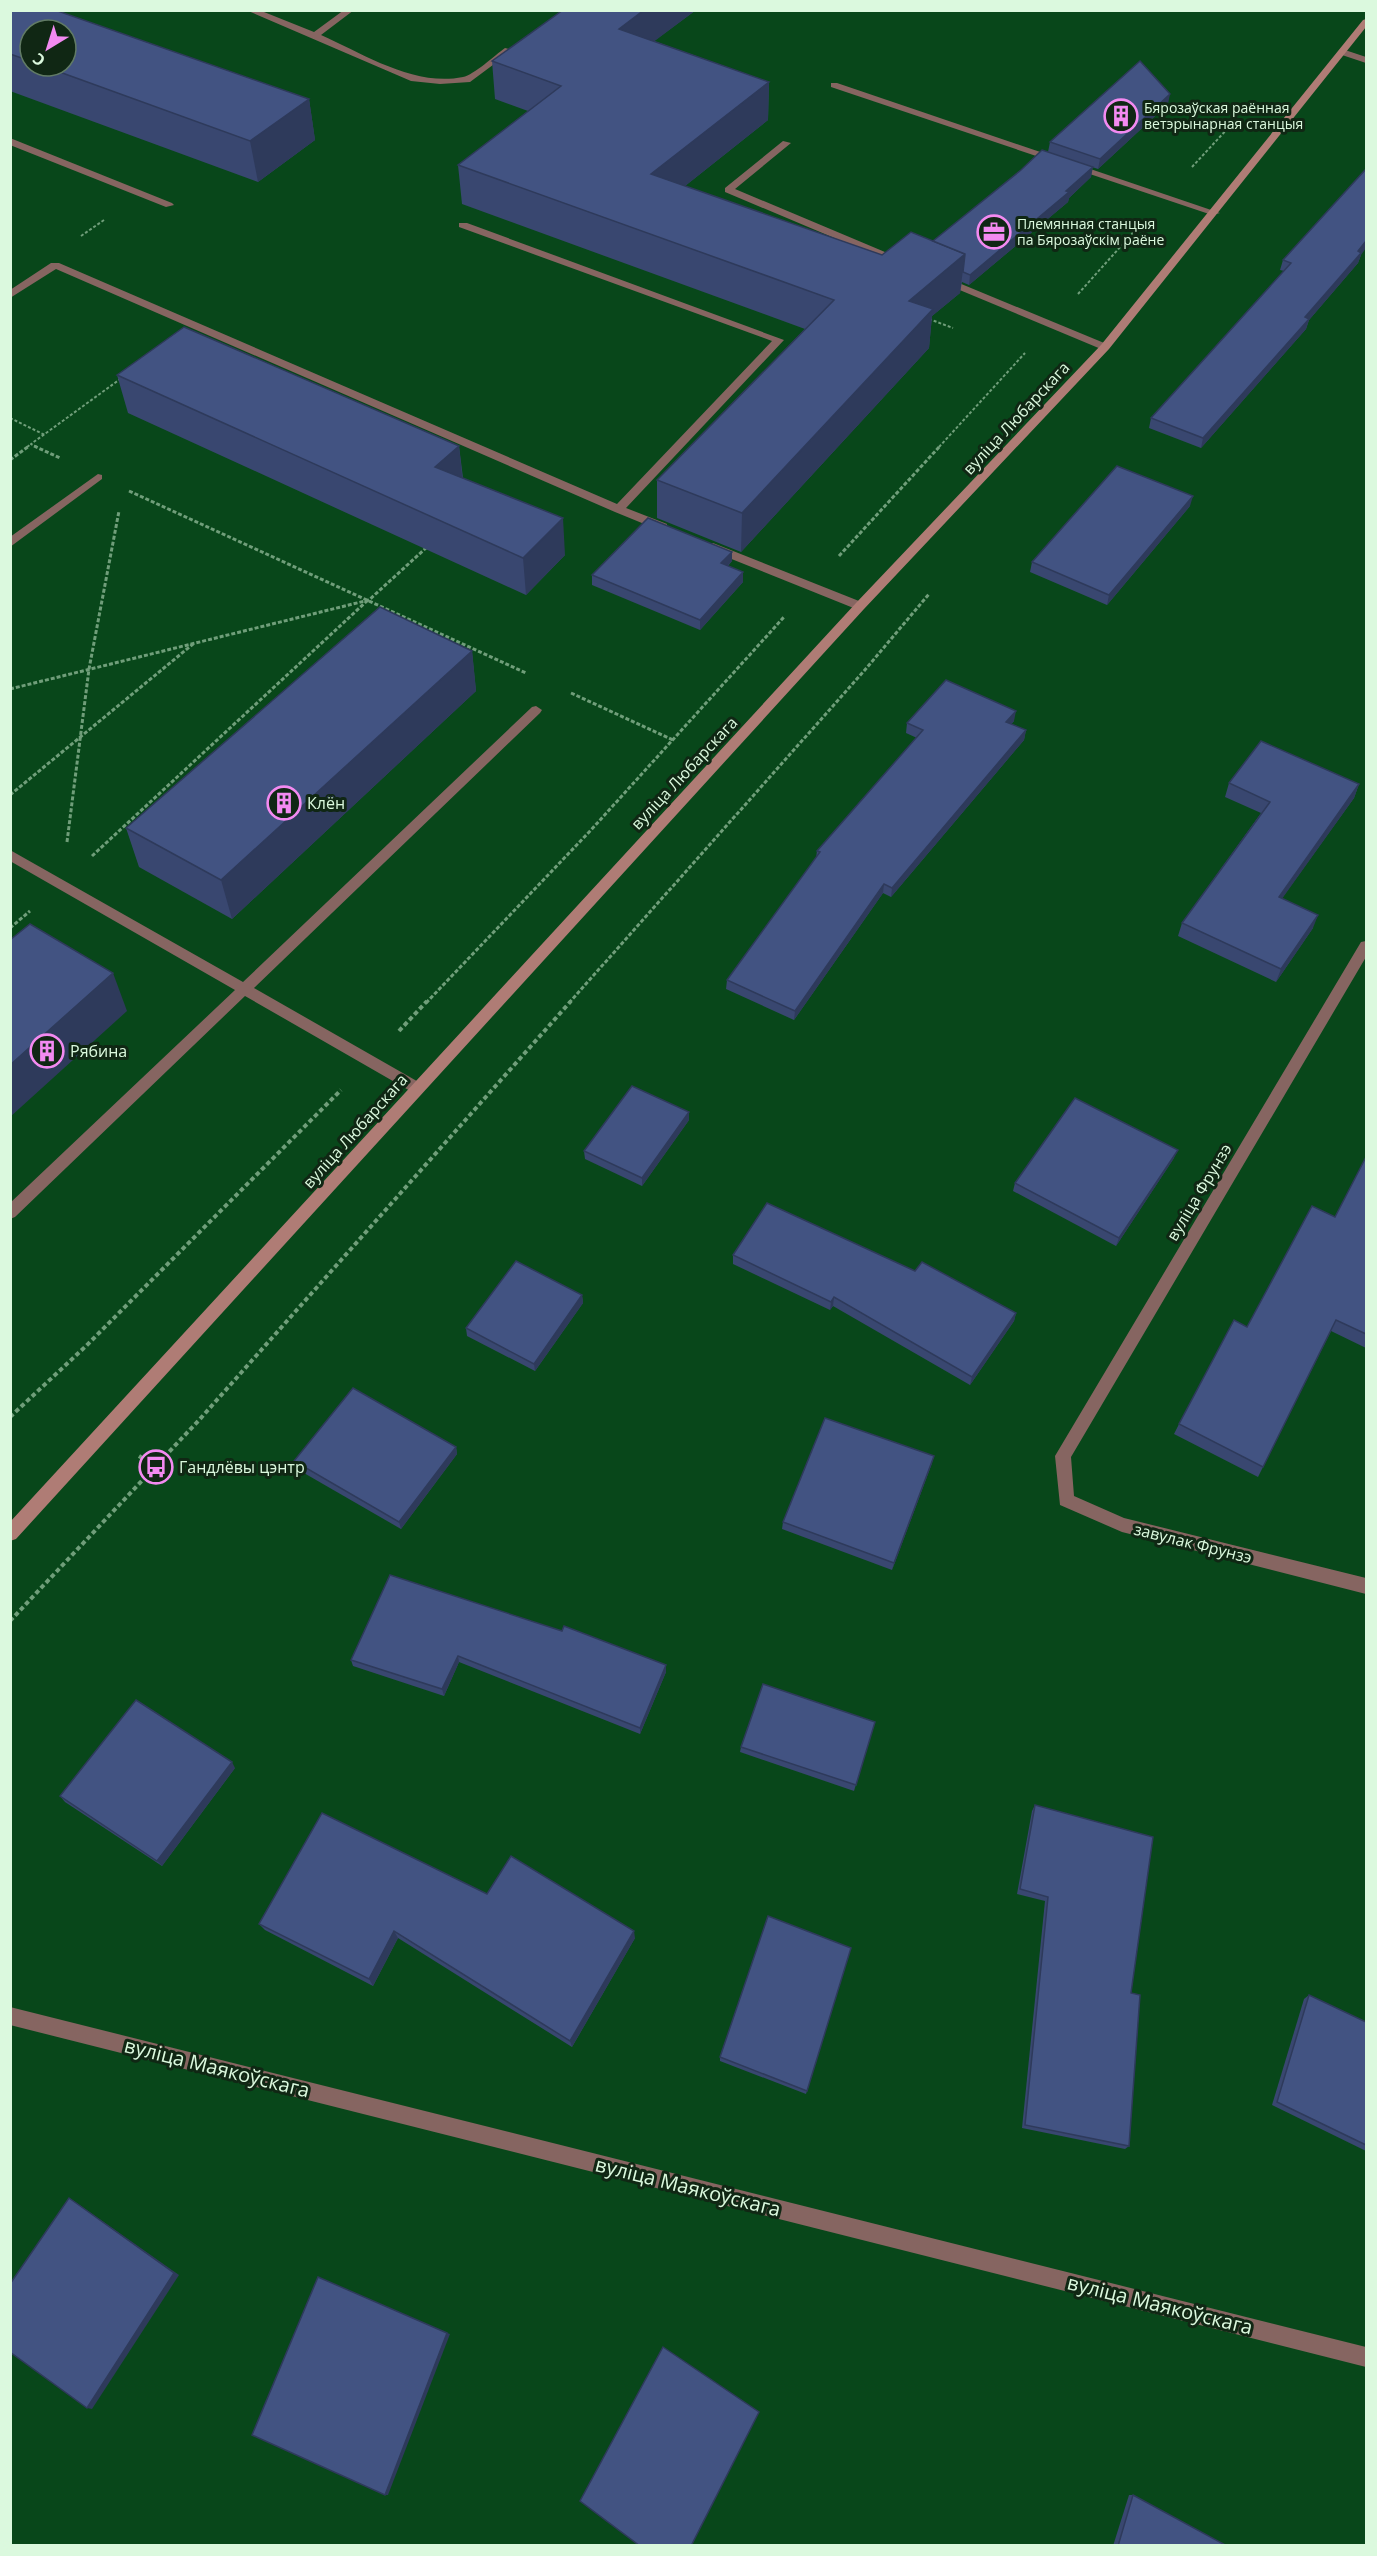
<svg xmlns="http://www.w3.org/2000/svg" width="1377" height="2556" font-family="'Open Sans',sans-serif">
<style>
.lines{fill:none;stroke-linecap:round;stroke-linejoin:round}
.path-far2{stroke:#709e7a;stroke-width:2;stroke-dasharray:3 2;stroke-linecap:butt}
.path-far1{stroke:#709e7a;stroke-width:3;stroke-dasharray:4 2;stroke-linecap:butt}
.path{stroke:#709e7a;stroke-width:4;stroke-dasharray:4.5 3;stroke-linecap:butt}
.lane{fill:#866561;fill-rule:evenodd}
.street{fill:#866561;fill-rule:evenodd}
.secondary{fill:#af7c75;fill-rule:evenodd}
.wall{fill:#394770;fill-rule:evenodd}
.shaded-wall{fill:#2e3a5b}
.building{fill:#425382;stroke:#2e3a5b;stroke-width:1.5}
.labels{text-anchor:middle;stroke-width:6;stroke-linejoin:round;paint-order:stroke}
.far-poi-label{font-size:14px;fill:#dbf9de;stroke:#102714;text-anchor:start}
.street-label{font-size:16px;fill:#dbf9de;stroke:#102714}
.poi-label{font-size:16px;fill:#dbf9de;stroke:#102714;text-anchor:start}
.near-street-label{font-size:20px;fill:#dbf9de;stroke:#102714}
</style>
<rect width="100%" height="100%" fill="#08471a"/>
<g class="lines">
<g class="path-far2">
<polyline points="1192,167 1230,126"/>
<polyline points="81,236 104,220"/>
<polyline points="1078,294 1139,226"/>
<polyline points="929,319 953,328"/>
<polyline points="10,418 45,435"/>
<polyline points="27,447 31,444"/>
<polyline points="37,447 31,444 123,377"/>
<polyline points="939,447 1025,353"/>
</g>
<g class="path-far1">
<polyline points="34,446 60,458"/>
<polyline points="10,460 29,446"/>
<polyline points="129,491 526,673"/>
<polyline points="839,556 940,446"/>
<polyline points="10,689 369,600 427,547"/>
<polyline points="571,693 673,740"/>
<polyline points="10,795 193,644"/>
<polyline points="67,842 89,669 119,511"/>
<polyline points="92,856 368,600"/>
<polyline points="10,928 30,911"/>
<polyline points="426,1003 591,830 784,617"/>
<polyline points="569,1003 864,671 929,594"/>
</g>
<g class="path">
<polyline points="399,1031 427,1001"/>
<polyline points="10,1417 86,1346 341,1090"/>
<polyline points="139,1456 156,1467"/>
<polyline points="10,1621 200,1419 571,1001"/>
</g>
<g class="lane">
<path d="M 246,10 L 259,10 L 314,32 L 344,10 L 354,10 L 321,35 C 364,54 414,87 463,77 C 474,75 495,55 505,48 L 513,50 L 470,82 L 440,84 L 411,81 Z"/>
<polygon points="1342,49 1366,57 1366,63 1339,54 1339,50"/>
<polygon points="831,83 837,83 1220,213 1212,215 831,87"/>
<polygon points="10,138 172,203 174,205 166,207 10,145"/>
<polygon points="783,141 791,143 735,189 904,260 904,264 896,264 725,192 725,188"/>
<polygon points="459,223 467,223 784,340 626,508 667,524 667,530 659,530 615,512 56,269 10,298 10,290 51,263 59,263 617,504 772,341 459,227"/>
<polygon points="942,276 1109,345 1110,347 1101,349 938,281 937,279"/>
<polygon points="98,474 102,475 102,479 10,547 10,537"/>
<polygon points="713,543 864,603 866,606 860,610 856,609 709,550 707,547"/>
<polygon points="536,706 542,710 540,713 254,988 422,1084 424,1088 422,1092 412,1092 245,996 15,1217 10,1219 10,1203 235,990 10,861 10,850 243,982 532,707"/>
</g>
<g class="street">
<polygon points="1366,941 1366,957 1071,1457 1074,1496 1124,1518 1366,1578 1366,1594 1122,1532 1060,1505 1055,1456 1361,942"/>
<polygon points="10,2007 1366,2347 1366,2367 10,2025"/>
</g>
<polygon class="secondary" points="1366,19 1366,27 1109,349 864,609 16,1539 10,1541 10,1522 856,603 1101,345 1363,20"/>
</g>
<g class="wall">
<path d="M 10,10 L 309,99 L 315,140 L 258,182 L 10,91 ZM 30,30 L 66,66 L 30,66 Z"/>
<polygon points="696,10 654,41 769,82 768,120 685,186 882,255 933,241 1048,152 1050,142 1168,104 1098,169 1092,167 1091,177 1069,198 1068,202 969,285 962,282 960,293 932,316 929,348 741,552 657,518 657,480 805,329 462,204 458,165 528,111 495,99 492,61"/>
<polygon points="1361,255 1358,263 1309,320 1306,329 1201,448 1149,428 1151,418 1284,271 1280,270 1283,260"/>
<polygon points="117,375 459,446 463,478 565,555 526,595 128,413"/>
<polygon points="1190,506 1107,605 1030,572 1032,562"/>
<polygon points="732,552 732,561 728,566 743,582 700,630 592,585 592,575"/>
<polygon points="472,651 476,691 232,919 139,867 126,828"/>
<polygon points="1014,721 1011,724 1026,730 1024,740 891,897 883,893 794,1020 726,989 727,980 816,858 817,851 917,738 906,733 907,723"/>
<polygon points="1229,783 1359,784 1354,798 1282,898 1313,928 1276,982 1178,936 1182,923 1261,813 1225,797"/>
<polygon points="689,1120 642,1186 585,1159 584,1151"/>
<polygon points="1366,1157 1366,1348 1331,1331 1258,1477 1174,1434 1179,1424 1247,1327 1335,1217"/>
<polygon points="1174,1158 1116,1246 1013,1191 1015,1183"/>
<polygon points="733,1255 915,1271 1016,1313 1014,1321 970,1385 833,1306 830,1310 733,1264"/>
<polygon points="582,1295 583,1303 535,1371 467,1336 466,1328"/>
<polygon points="456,1447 457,1454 401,1529 297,1469 294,1461"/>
<polygon points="932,1463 892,1570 782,1529 783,1522"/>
<polygon points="390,1575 666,1665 666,1672 640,1734 459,1662 444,1696 353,1666 351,1660"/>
<polygon points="873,1728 854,1791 740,1752 741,1747"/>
<polygon points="235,1768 162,1866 65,1802 60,1796"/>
<polygon points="1035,1805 1131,1993 1129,2146 1125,2149 1022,2128 1045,1901 1017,1894 1032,1811"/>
<polygon points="487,1894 635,1938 572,2047 398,1938 373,1986 265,1930 259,1924"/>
<polygon points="851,1948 806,2094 720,2061 720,2057"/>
<polygon points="1309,1995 1366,2022 1366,2151 1272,2105 1304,1999"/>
<polygon points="1129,2495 1133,2495 1227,2546 1113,2546"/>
</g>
<g class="shaded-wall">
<polygon points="644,10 696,10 620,67 619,29"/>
<polygon points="769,82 768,120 651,213 651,174"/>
<polygon points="1170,94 1168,104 1098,169 1100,159"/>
<polygon points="309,99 315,140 258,182 250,141"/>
<polygon points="1093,167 1091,177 1069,198 1068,202 969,285 970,275 1066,191"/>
<polygon points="1366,241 1366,248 1361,255 1358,263 1309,320 1306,329 1201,448 1203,438 1305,317"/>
<polygon points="965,254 960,293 932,316 929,348 741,552 742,513 909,301"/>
<polygon points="459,446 463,484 435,467"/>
<polygon points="1193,496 1190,506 1107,605 1109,595"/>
<polygon points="563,518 565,555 526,595 523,558"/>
<polygon points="732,552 732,561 721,573 721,563"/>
<polygon points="743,572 743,582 700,630 700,620"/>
<polygon points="472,651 476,691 232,919 221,880"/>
<polygon points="1016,711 1014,721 1005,732 1006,722"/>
<polygon points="1026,730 1024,740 891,897 892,888"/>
<polygon points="1359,784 1354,798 1274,910 1279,897"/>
<polygon points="884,884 883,893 794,1020 795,1011"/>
<polygon points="1318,915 1313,928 1276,982 1281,969"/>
<polygon points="113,973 127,1011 10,1117 10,1065"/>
<polygon points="689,1112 689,1120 642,1186 642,1178"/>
<polygon points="1178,1150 1174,1158 1116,1246 1119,1238"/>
<polygon points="582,1295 583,1303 535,1371 534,1364"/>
<polygon points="834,1297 833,1306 830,1310 831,1302"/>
<polygon points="1016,1313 1014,1321 970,1385 972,1377"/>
<polygon points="456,1447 457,1454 401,1529 399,1522"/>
<polygon points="934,1456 932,1463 892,1570 894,1563"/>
<polygon points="458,1656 459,1662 444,1696 442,1689"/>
<polygon points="666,1665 666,1672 640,1734 640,1728"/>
<polygon points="232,1762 235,1768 162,1866 157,1861"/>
<polygon points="394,1931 398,1938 373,1986 369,1979"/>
<polygon points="634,1931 635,1938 572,2047 570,2041"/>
<polygon points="69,2198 74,2201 179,2275 92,2409 87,2408"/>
<polygon points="447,2333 450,2334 388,2495 385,2495"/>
</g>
<g class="building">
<polygon points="10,10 55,10 309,99 250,141 43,66 66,66 66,30 30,30 30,61 10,54"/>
<polygon points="563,10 644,10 619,29 769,82 651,174 882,255 911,232 965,254 909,301 933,309 742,513 657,480 834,300 458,165 561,86 492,61"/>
<polygon points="1140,61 1170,94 1100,159 1050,142"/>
<polygon points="1042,150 1093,167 1066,191 1069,192 970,275 963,272 965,254 933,241 1021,170"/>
<polygon points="1366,169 1366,241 1358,251 1361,253 1305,317 1309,319 1203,438 1151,418 1291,263 1283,260"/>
<polygon points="184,327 459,446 435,467 563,518 523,558 117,375"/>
<polygon points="1117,466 1193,496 1109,595 1032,562"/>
<polygon points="648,518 732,552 721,563 743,572 700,620 592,575"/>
<polygon points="380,607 472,651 221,880 126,828"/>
<polygon points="946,680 1016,711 1006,722 1026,730 892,888 884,884 795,1011 727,980 820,852 817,851 923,730 907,723"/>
<polygon points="1261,741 1359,784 1279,897 1318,915 1281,969 1182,923 1270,802 1229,783"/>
<polygon points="30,924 113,973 10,1065 10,940"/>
<polygon points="632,1086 689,1112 642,1178 584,1151"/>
<polygon points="1075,1098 1178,1150 1119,1238 1015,1183"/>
<polygon points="1366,1157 1366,1334 1336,1320 1263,1467 1179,1424 1234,1320 1247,1327 1312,1206 1335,1217"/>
<polygon points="767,1203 915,1271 922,1262 1016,1313 972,1377 834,1297 831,1302 733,1255"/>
<polygon points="516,1261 582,1295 534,1364 466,1328"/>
<polygon points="353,1388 456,1447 399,1522 294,1461"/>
<polygon points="825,1418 934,1456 894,1563 783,1522"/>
<polygon points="390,1575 562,1631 564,1626 666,1665 640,1728 458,1656 442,1689 351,1660"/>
<polygon points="763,1684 875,1722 856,1785 741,1747"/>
<polygon points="136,1700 232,1762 157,1861 60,1796"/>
<polygon points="1035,1805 1153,1837 1131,1993 1140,1995 1129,2146 1025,2125 1048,1897 1020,1889"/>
<polygon points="322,1813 487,1894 511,1856 634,1931 570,2041 394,1931 369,1979 259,1924"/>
<polygon points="768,1916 851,1948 807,2091 720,2057"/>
<polygon points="1309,1995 1366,2022 1366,2145 1277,2102"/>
<polygon points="69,2198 174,2273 87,2408 10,2352 10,2284"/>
<polygon points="318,2277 447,2333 385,2495 252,2435"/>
<polygon points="663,2347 759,2412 691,2546 640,2546 580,2501"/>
<polygon points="1133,2495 1227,2546 1118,2546"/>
</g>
<defs>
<g id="building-ring" transform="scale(1.725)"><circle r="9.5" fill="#102714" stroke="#f38af1" stroke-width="1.5"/><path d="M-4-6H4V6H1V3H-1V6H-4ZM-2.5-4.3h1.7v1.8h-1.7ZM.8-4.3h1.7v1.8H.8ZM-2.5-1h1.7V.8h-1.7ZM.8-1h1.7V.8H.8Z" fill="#f38af1"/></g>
<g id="office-ring" transform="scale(1.725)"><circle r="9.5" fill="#102714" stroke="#f38af1" stroke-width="1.5"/><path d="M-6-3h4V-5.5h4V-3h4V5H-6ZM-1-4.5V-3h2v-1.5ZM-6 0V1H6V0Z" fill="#f38af1"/></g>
<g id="bus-ring" transform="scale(1.725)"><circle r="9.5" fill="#102714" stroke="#f38af1" stroke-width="1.5"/><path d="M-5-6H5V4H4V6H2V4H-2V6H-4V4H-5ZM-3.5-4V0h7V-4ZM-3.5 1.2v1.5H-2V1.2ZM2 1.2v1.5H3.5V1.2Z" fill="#f38af1"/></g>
</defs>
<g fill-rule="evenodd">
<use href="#building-ring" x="1121" y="116"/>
<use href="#office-ring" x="994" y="232"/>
<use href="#building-ring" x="284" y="803"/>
<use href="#building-ring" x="47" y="1051"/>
<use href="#bus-ring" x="156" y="1467"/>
</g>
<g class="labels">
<g class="far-poi-label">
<text x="1144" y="113">Бярозаўская раённая<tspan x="1144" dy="16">ветэрынарная станцыя</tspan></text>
<text x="1017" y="229">Племянная станцыя<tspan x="1017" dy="16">па Бярозаўскім раёне</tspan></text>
</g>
<g class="street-label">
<text transform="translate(1016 418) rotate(-47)" y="6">вуліца Любарскага</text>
<text transform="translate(684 773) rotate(-47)" y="6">вуліца Любарскага</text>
<text transform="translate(355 1131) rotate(-48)" y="6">вуліца Любарскага</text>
<text transform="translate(1199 1192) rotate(-59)" y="6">вуліца Фрунзэ</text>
<text transform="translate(1193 1543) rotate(14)" y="6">завулак Фрунзэ</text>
</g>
<g class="poi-label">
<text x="307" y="809">Клён</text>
<text x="70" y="1057">Рябина</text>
<text x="179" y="1473">Гандлёвы цэнтр</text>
</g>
<g class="near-street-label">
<text transform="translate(217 2068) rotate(14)" y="7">вуліца Маякоўскага</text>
<text transform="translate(688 2187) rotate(14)" y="7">вуліца Маякоўскага</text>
<text transform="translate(1160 2305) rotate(14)" y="7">вуліца Маякоўскага</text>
</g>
</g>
<rect width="1377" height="2556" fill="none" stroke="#dbf9de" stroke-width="24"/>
<g transform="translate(48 48) rotate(218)"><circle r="28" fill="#102714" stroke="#617b65" stroke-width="1.5"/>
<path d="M0-4.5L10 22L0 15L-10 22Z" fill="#f38af1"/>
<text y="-9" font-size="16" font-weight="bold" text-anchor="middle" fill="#dbf9de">С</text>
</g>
</svg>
